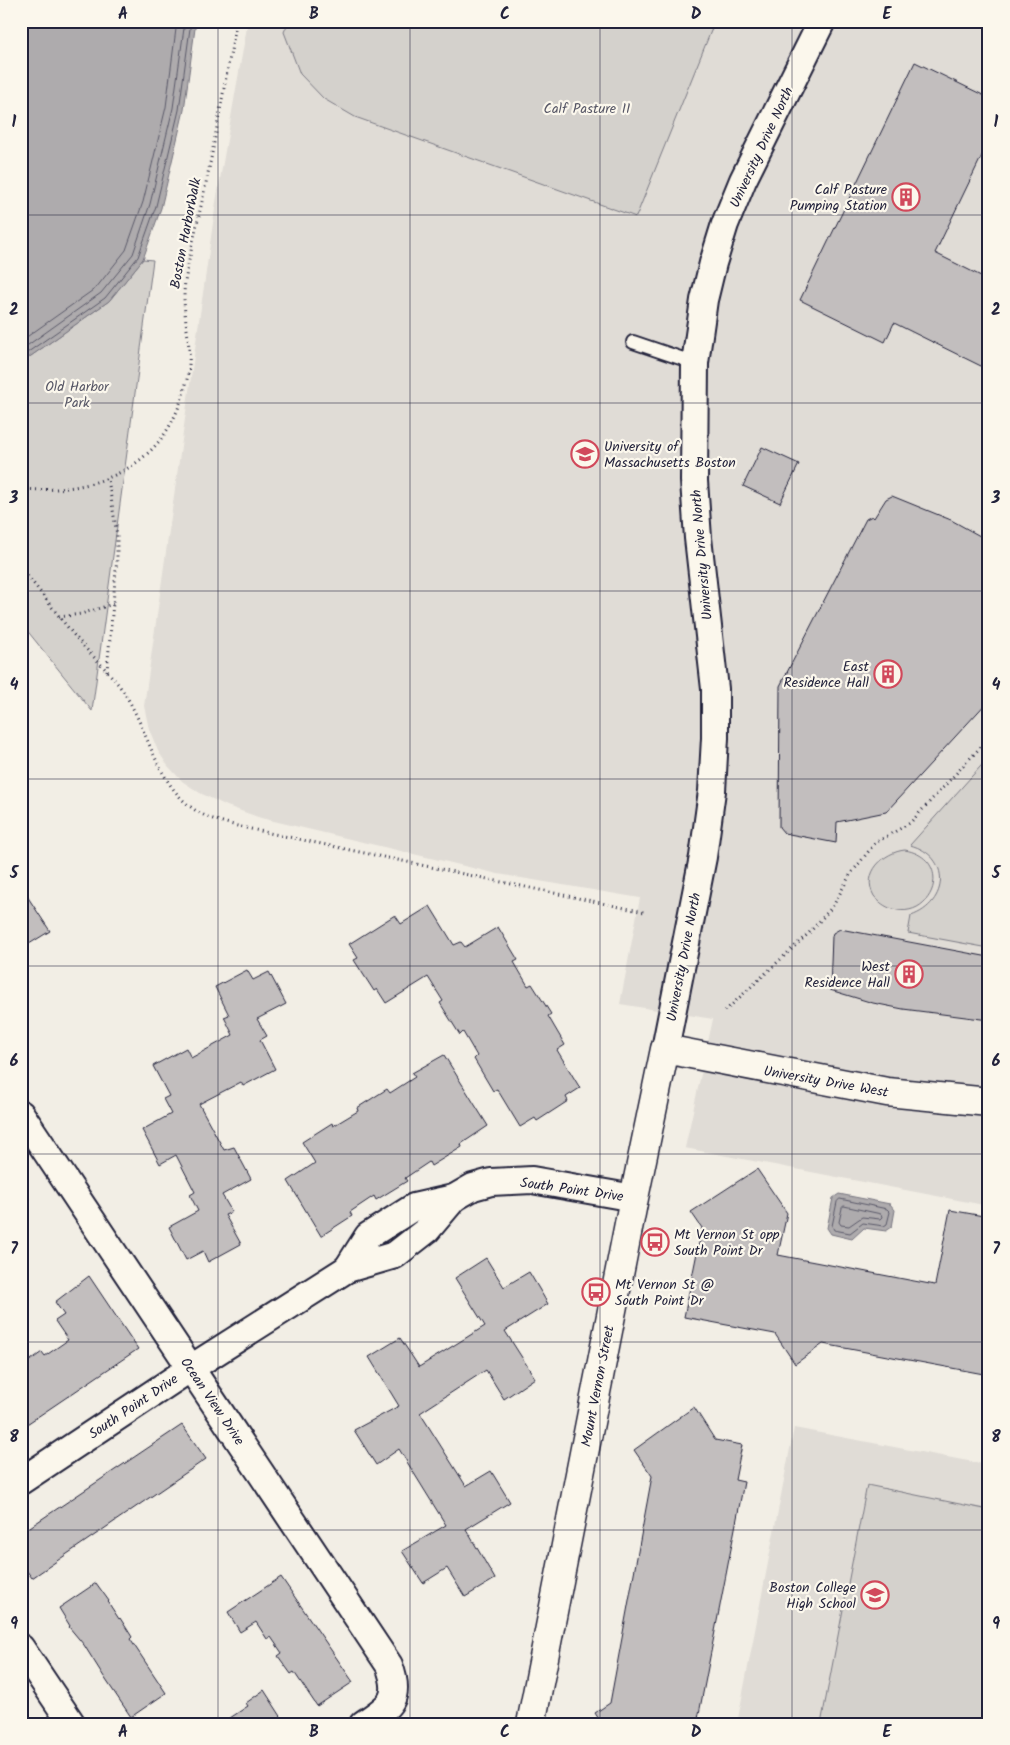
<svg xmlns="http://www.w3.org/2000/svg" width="1010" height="1745" font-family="Kalam,sans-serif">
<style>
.built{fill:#e0dcd6}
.green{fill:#d4d1cc;stroke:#7b7a84}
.water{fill:#aeabad;stroke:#76747f}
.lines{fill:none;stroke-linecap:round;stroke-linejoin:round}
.shore{stroke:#5a5969;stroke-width:1}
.building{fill:#c2bebe;stroke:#22223b}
.service-casing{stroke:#22223b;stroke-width:16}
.minor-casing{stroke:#22223b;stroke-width:30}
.tertiary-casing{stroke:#22223b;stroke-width:31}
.path{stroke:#22223b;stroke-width:3;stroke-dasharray:1 4;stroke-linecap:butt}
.service{stroke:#fbf7ec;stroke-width:12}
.minor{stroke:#fbf7ec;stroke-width:26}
.tertiary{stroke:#fbf7ec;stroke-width:28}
.grid{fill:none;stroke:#22223b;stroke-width:1;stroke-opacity:0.55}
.labels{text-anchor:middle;stroke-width:4.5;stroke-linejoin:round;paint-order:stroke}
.park-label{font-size:14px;fill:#575766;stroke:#fbf7ec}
.street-label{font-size:14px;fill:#22223b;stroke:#fbf7ec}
.poi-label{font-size:14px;fill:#22223b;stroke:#fbf7ec;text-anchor:end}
.neatline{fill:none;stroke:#22223b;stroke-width:2}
.grid-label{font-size:16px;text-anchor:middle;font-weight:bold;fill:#22223b}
</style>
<rect width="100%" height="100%" fill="#f2eee5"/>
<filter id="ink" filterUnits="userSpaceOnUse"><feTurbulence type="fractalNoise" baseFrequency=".02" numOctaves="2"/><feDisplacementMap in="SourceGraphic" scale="10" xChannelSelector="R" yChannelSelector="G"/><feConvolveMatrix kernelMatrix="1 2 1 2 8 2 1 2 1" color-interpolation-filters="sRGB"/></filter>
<g filter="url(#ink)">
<g class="built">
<polygon points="248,21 989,21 989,1206 685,1148 713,1019 620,1004 640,898 498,874 261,818 227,806 200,793 182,781 168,766 158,751 149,729 144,706 216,202"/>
<polygon points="794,1428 989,1465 989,1724 737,1724"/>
</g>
<g class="green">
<polygon points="289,21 715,21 636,217 355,117 324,99 300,74 284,32"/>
<polygon points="143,259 153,260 92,711 21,623 21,363 109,301"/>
<path d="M 989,757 L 989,948 L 908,933 L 911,916 C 949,903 952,856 910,845 Z"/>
<path d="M 905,850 C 955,859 933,921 893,909 C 885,907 879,902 874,896 C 861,873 884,852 905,850 Z"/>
<polygon points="867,1485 989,1510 989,1724 821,1724"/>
</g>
<g class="water">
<polygon points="21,21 196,21 184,110 161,208 143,259 109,301 21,363"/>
<polygon points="839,1194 890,1204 895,1210 892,1227 886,1231 864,1228 852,1239 831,1234 827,1228 833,1198"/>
</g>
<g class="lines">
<g class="shore">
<polyline points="21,341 96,288 126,250 143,202 166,107 177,21"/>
<polyline points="21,350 101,293 133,254 150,204 173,108 185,21"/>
<polyline points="21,357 105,298 138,257 156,206 179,110 191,21"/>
<polygon points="840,1199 887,1209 890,1212 887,1224 884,1226 863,1223 850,1233 834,1230 832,1226 837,1202"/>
<polygon points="844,1206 881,1214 882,1217 880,1219 862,1217 849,1226 841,1225 839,1222 842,1208"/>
</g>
</g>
<g class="building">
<polygon points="915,62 989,98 989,141 935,253 989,280 989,370 894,323 885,342 800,300"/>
<polygon points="762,447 799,464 780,503 743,486"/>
<polygon points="892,496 951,520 989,541 989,700 886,812 837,822 836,843 784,833 779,827 780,686 866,519 872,516 874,518 886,499"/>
<polygon points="27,896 50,931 21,949 21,900"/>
<polygon points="430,906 454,945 461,942 465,947 498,927 518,960 514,962 528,986 532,984 551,1014 548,1016 565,1045 557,1050 580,1088 566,1097 568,1101 537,1121 535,1118 520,1127 497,1089 493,1091 474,1059 477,1056 463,1032 460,1035 440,1003 443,1001 428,977 386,1003 377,989 374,991 354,960 358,958 349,944 395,915 401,924"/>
<polygon points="840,929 989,957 989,1020 903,1009 873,1003 830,990 832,936 833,933"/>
<polygon points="247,970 253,980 269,972 286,1004 257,1019 267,1036 260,1040 275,1069 243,1086 241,1082 199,1104 224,1150 234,1147 251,1179 222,1195 232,1212 225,1215 241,1244 208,1262 203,1251 186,1260 169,1227 198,1211 190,1195 195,1192 176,1155 160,1164 142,1130 171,1114 163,1099 169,1096 153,1066 186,1048 191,1058 233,1035 224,1017 229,1015 215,987"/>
<polygon points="444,1055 488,1126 461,1144 462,1147 431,1166 429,1162 405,1178 407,1181 376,1200 374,1196 350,1212 352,1216 321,1236 288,1181 315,1163 302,1142 332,1123 333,1126 358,1111 357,1108 387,1089 390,1093 415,1077 412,1073"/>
<polygon points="757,1169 787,1213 778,1255 935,1285 950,1210 989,1217 989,1375 823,1344 795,1364 775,1334 684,1317 702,1228 691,1212"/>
<polygon points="21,1187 29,1199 21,1204"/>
<polygon points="486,1258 504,1287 529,1272 548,1304 505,1331 535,1378 504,1399 486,1370 420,1413 466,1486 491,1471 510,1502 466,1529 495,1579 465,1597 447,1568 423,1583 402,1551 446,1525 399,1449 376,1465 354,1430 399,1406 369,1357 400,1338 419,1367 485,1326 455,1278"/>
<polygon points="89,1276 138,1349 21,1428 21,1367 42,1352 45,1356 68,1340 55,1321 64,1315 55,1302"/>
<polygon points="694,1407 715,1440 742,1445 735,1480 744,1482 697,1724 602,1724 595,1713 610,1703 652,1476 634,1450"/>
<polygon points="182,1425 206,1459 32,1578 21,1563 21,1533"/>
<polygon points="281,1577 353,1682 317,1706 294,1672 291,1674 278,1656 282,1653 271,1637 267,1639 256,1622 240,1632 228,1612"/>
<polygon points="96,1583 109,1601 108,1602 119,1619 120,1618 132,1637 130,1639 166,1693 131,1717 106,1680 84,1645 69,1627 70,1626 59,1608"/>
<polygon points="264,1690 286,1724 221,1724 248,1706 246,1703"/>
</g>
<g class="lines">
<g class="service-casing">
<polyline id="service" points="633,342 695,363"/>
</g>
<g class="minor-casing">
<g id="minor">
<polyline points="665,1049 703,857 712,791 715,738 715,689 698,538 694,481 695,363 704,300 713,263 725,224 743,180 822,21"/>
<path d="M 21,1114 L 389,1665 C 402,1699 390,1706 363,1724"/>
<polyline points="347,1269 368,1236 414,1207 454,1198 473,1187 491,1182 532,1180 634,1198"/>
<polyline points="21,1481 191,1368 347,1269 395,1255 427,1230 454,1198"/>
<polyline points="21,1648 72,1724"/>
</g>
</g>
<g class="tertiary-casing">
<polyline id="tertiary" points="531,1724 634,1198 665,1049 887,1092 989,1102"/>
</g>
<g class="path">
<path d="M 21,489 C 88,494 154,473 179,406 C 184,393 188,379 189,365 C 191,338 181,310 185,282 C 191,247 200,213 207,178 C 218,126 226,73 237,21"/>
<path d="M 21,568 C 41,592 58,616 78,640 C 93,657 110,672 123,691 C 149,730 156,786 198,812 C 211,820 227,823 241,827 L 644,912"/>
<polyline points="59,617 81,614 113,604"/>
<polyline points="107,671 117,558 117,535 108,479"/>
<polyline points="725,1011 809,933 833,906 850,875 875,843 910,823 989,738"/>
</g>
<use href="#service" class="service"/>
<use href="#minor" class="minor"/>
<use href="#tertiary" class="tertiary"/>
</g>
</g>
<path class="grid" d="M 218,21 L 218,1724M 410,21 L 410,1724M 600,21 L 600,1724M 792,21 L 792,1724M 21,215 L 989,215M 21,403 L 989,403M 21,591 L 989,591M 21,779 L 989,779M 21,966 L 989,966M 21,1154 L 989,1154M 21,1342 L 989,1342M 21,1530 L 989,1530"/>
<defs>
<g id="building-ring" transform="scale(1.4375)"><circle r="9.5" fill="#fbf7ec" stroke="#d1495b" stroke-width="1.5"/><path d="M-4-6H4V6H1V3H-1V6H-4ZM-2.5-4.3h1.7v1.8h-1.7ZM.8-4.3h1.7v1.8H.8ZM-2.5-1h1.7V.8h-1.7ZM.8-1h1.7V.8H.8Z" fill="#d1495b"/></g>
<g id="university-ring" transform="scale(1.4375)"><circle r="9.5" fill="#fbf7ec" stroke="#d1495b" stroke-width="1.5"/><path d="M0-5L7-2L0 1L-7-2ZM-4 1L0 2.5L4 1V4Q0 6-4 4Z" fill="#d1495b"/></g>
<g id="bus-ring" transform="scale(1.4375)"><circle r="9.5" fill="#fbf7ec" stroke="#d1495b" stroke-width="1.5"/><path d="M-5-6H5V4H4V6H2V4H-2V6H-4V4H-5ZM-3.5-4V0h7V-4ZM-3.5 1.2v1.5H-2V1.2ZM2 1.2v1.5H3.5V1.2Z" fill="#d1495b"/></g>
<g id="school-ring" transform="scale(1.4375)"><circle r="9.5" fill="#fbf7ec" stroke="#d1495b" stroke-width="1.5"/><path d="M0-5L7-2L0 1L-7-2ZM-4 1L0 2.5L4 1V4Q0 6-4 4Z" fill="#d1495b"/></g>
</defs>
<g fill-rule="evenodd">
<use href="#building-ring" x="906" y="197"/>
<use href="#university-ring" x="585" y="454"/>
<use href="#building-ring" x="888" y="674"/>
<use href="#building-ring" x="909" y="974"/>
<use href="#bus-ring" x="655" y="1242"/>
<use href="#bus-ring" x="596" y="1292"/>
<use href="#school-ring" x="875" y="1595"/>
</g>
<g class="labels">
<g class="park-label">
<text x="587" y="113">Calf Pasture II</text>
<text x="77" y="391">Old Harbor<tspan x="77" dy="16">Park</tspan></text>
</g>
<g class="street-label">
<text transform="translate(761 147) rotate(-65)" y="5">University Drive North</text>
<text transform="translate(185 233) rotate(-79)" y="5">Boston HarborWalk</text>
<text transform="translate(701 555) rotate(-95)" y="5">University Drive North</text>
<text transform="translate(683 957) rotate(-79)" y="5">University Drive North</text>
<text transform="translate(826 1081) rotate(10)" y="5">University Drive West</text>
<text transform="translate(572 1189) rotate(8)" y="5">South Point Drive</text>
<text transform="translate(597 1386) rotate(-79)" y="5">Mount Vernon Street</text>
<text transform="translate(213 1401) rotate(56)" y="5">Ocean View Drive</text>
<text transform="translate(133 1406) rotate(-34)" y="5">South Point Drive</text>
</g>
<g class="poi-label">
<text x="887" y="194">Calf Pasture<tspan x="887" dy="16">Pumping Station</tspan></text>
<text x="604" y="451" text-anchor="start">University of<tspan x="604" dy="16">Massachusetts Boston</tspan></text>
<text x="869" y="671">East<tspan x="869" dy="16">Residence Hall</tspan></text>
<text x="890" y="971">West<tspan x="890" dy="16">Residence Hall</tspan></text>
<text x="674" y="1239" text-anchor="start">Mt Vernon St opp<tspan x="674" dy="16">South Point Dr</tspan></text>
<text x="615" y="1289" text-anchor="start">Mt Vernon St @<tspan x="615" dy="16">South Point Dr</tspan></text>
<text x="856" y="1592">Boston College<tspan x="856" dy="16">High School</tspan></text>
</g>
</g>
<rect width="1010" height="1745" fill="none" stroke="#fbf7ec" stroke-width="55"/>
<rect x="28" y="28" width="954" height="1690" class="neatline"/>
<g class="grid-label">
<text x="123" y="19">A</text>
<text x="314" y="19">B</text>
<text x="505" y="19">C</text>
<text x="696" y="19">D</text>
<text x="887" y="19">E</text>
<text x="14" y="127">1</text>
<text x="996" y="127">1</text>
<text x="14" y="315">2</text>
<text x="996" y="315">2</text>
<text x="14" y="503">3</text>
<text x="996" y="503">3</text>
<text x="14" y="690">4</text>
<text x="996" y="690">4</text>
<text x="14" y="878">5</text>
<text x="996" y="878">5</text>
<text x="14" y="1066">6</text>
<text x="996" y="1066">6</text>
<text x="14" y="1254">7</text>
<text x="996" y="1254">7</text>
<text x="14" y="1442">8</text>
<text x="996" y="1442">8</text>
<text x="14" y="1629">9</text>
<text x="996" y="1629">9</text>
<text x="123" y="1737">A</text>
<text x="314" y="1737">B</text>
<text x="505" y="1737">C</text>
<text x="696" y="1737">D</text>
<text x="887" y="1737">E</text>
</g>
</svg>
